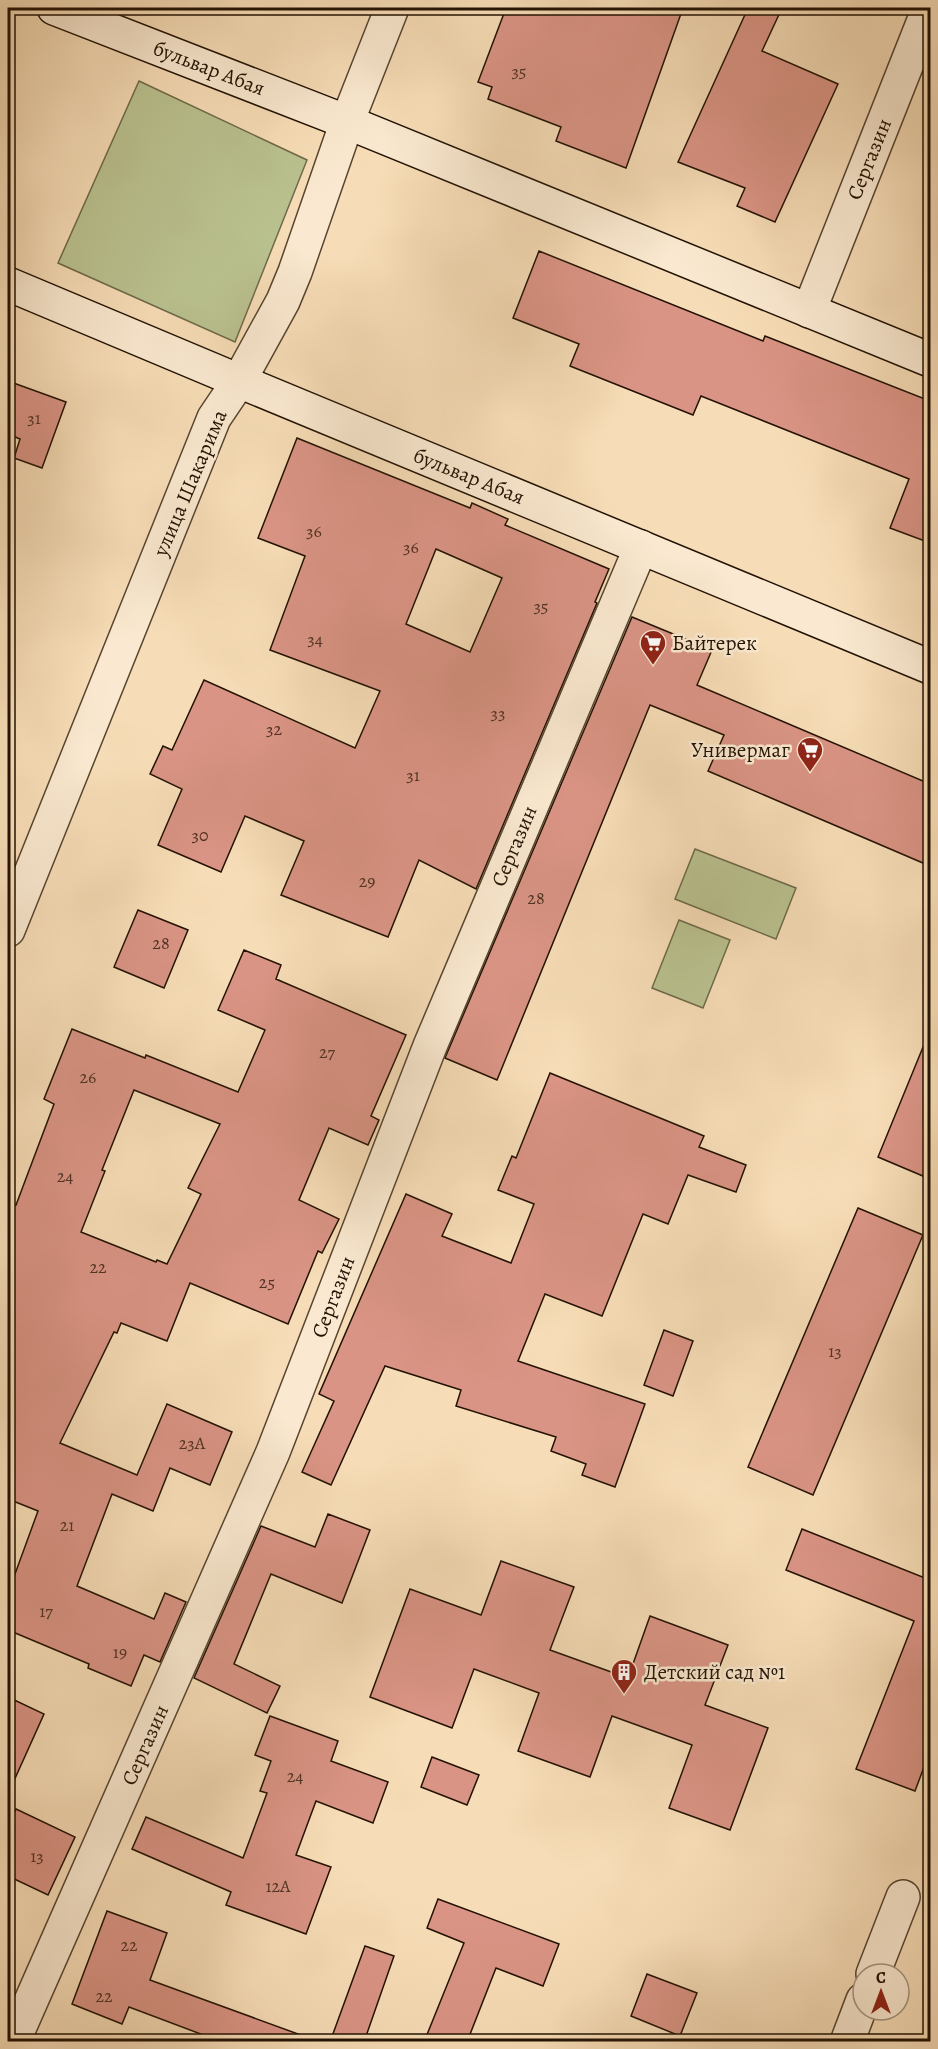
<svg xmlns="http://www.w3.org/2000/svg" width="938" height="2049" font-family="Alegreya,serif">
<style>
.green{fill:#bac290;stroke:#6e6a4a;stroke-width:1.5}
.building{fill:#da9485;stroke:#221203;stroke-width:1.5;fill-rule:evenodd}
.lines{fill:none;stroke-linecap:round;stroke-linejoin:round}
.minor-casing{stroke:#574530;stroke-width:36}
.secondary-casing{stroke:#221203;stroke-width:36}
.minor{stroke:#fae9d0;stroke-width:33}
.secondary{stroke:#fae9d0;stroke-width:33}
.labels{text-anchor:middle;stroke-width:5;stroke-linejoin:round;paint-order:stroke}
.number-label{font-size:18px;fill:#503224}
.street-label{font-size:21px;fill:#221203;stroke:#fae9d0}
.poi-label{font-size:21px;fill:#221203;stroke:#fae9d0;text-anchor:start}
</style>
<rect width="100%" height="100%" fill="#f7ddb7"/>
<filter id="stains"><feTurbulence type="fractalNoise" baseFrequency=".00333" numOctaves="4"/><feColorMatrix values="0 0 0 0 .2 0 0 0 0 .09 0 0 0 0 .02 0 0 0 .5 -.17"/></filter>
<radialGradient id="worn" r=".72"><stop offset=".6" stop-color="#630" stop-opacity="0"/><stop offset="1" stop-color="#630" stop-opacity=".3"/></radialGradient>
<g class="green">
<polygon points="139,81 307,160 235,342 58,263"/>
<polygon points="695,849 796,888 776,939 675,899"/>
<polygon points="679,920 730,940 703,1008 652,988"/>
</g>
<g class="building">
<polygon points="506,8 683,8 626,168 556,141 561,127 488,99 492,87 478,82"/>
<polygon points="748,8 782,8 762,51 838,84 775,222 737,206 745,188 678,162"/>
<polygon points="539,251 763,341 765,336 930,401 930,543 890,528 909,479 701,396 693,415 570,366 579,344 513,318"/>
<polygon points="8,381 66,402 42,468 14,458 20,439 8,434"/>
<path d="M 297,438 L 470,508 L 472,503 L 508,519 L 505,525 L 609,569 L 595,602 L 597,603 L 476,889 L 419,860 L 388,937 L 281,895 L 304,841 L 245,816 L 221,872 L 158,845 L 182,789 L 150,774 L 163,746 L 172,750 L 204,680 L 355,748 L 380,691 L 270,650 L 305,556 L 258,538 ZM 436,549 L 502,578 L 470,652 L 406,624 Z"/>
<polygon points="632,617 712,650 697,685 930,784 930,866 708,771 724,735 650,705 497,1080 445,1058"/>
<polygon points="138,910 188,930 164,988 114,967"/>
<path d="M 244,950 L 281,965 L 276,979 L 406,1035 L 371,1116 L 379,1120 L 368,1145 L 329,1128 L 299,1200 L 339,1219 L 322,1253 L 318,1251 L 288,1324 L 190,1283 L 167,1341 L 121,1323 L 117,1333 L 114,1332 L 60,1443 L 137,1475 L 167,1404 L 232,1432 L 210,1485 L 170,1468 L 153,1511 L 112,1494 L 77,1586 L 154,1619 L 165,1593 L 186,1602 L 160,1662 L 144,1655 L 131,1686 L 88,1668 L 89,1664 L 8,1630 L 8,1570 L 15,1574 L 38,1511 L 8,1499 L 8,1202 L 16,1205 L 54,1104 L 44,1099 L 72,1029 L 145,1058 L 146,1055 L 238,1092 L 265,1030 L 218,1010 ZM 134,1090 L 220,1124 L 188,1188 L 201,1194 L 167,1264 L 157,1260 L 156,1262 L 81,1232 L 105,1171 L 102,1170 Z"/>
<polygon points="930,1030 930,1179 878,1157"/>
<polygon points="550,1073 704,1136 699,1147 746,1165 736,1192 688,1175 668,1224 643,1214 602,1316 545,1294 518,1361 645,1404 615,1487 582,1475 586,1464 551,1451 556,1437 456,1406 461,1390 385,1366 331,1485 302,1472 334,1401 319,1394 406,1194 452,1214 442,1236 511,1263 534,1204 498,1190 512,1156 516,1158"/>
<polygon points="858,1208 923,1235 813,1495 748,1467"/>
<polygon points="664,1330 693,1341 673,1396 644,1385"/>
<polygon points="328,1514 370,1530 342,1603 271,1574 234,1664 280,1686 267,1713 194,1678 261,1526 315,1547"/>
<polygon points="802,1529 930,1580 930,1751 915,1791 856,1769 914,1621 786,1570"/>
<polygon points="501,1561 574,1587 550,1650 628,1678 650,1616 728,1645 705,1705 768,1728 730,1830 669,1808 692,1745 612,1716 590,1777 518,1751 539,1693 474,1669 452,1728 370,1697 410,1589 481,1615"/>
<polygon points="8,1697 44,1714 8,1794"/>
<polygon points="270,1716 338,1741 331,1761 388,1782 373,1823 316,1801 296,1855 331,1867 306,1934 226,1905 231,1892 132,1849 146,1817 243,1858 267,1793 260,1791 271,1761 255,1755"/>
<polygon points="432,1757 479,1775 467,1805 421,1787"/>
<polygon points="16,1809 75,1837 48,1895 8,1876 8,1827"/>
<polygon points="438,1899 559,1944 543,1986 496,1968 467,2042 424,2042 464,1943 427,1928"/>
<polygon points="107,1911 167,1933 150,1980 309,2038 308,2042 222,2042 129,2007 122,2024 72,2004"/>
<polygon points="365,1946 394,1956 364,2042 330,2042"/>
<polygon points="647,1974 697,1993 680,2036 631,2016"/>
</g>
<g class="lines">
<g class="minor-casing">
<g id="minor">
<polyline points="809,311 929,8"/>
<polyline points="8,930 214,418 239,381 283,301 295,272 347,122 392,8"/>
<polyline points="873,1974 903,1897"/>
<polyline points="13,2042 273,1452 430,1046 641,547"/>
<polyline points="847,2042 863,2000"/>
</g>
</g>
<g class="secondary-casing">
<g id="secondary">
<polyline points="54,8 347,122 930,360"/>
<polyline points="8,284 239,381 930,667"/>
</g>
</g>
<use href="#minor" class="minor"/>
<use href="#secondary" class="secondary"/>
</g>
<defs>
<g id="supermarket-pin" transform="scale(1.35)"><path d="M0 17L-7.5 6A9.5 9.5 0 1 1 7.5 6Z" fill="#8f2418" stroke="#fae9d0"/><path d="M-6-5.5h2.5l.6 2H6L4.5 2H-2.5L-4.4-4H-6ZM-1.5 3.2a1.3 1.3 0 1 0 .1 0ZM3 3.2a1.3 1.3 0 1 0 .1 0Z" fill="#fff"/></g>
<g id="building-pin" transform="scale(1.35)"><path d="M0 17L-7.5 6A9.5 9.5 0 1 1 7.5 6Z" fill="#8f2418" stroke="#fae9d0"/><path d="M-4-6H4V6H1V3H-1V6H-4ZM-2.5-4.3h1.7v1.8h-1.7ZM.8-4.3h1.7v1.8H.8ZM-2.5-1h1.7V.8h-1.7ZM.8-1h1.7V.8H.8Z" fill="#fff"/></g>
</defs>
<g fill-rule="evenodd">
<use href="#supermarket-pin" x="653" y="643"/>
<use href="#supermarket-pin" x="810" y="750"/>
<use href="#building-pin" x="624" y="1672"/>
</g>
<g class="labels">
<g class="number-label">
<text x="519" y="77">35</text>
<text x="34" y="424">31</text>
<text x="314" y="537">36</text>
<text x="411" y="553">36</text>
<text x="541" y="612">35</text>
<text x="315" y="645">34</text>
<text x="498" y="719">33</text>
<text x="274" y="735">32</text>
<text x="413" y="781">31</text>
<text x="200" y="841">30</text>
<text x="367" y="887">29</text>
<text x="536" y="904">28</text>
<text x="161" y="949">28</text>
<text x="327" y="1058">27</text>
<text x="88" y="1083">26</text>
<text x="65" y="1182">24</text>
<text x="98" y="1273">22</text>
<text x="267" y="1288">25</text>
<text x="835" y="1357">13</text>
<text x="192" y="1449">23А</text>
<text x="67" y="1531">21</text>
<text x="46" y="1617">17</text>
<text x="120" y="1658">19</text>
<text x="295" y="1782">24</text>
<text x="37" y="1862">13</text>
<text x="278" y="1892">12А</text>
<text x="129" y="1951">22</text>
<text x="104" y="2002">22</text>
</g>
<g class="street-label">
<text transform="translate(209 68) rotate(21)" y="7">бульвар Абая</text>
<text transform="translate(869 159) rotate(-68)" y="7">Сергазин</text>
<text transform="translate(469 476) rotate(22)" y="7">бульвар Абая</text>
<text transform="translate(190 483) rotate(-67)" y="7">улица Шакарима</text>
<text transform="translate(514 846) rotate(-67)" y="7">Сергазин</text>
<text transform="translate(333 1297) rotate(-69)" y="7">Сергазин</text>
<text transform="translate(145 1745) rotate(-66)" y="7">Сергазин</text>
</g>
<g class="poi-label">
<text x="672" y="650">Байтерек</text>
<text x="790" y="757" text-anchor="end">Универмаг</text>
<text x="644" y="1679">Детский сад №1</text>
</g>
</g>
<rect width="938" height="2049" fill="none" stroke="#f7ddb7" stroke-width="30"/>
<rect x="9" y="9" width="920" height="2031" fill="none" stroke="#221203" stroke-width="3"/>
<rect x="15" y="15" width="908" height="2019" fill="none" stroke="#221203" stroke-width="1.5"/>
<g transform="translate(881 1992)"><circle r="28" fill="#fae9d0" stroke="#a4937e" stroke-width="1.5"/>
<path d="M0-4.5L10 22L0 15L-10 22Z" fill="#8f2418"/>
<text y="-9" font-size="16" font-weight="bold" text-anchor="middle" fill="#221203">С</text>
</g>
<rect width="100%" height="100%" filter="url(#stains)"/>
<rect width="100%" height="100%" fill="url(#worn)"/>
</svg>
